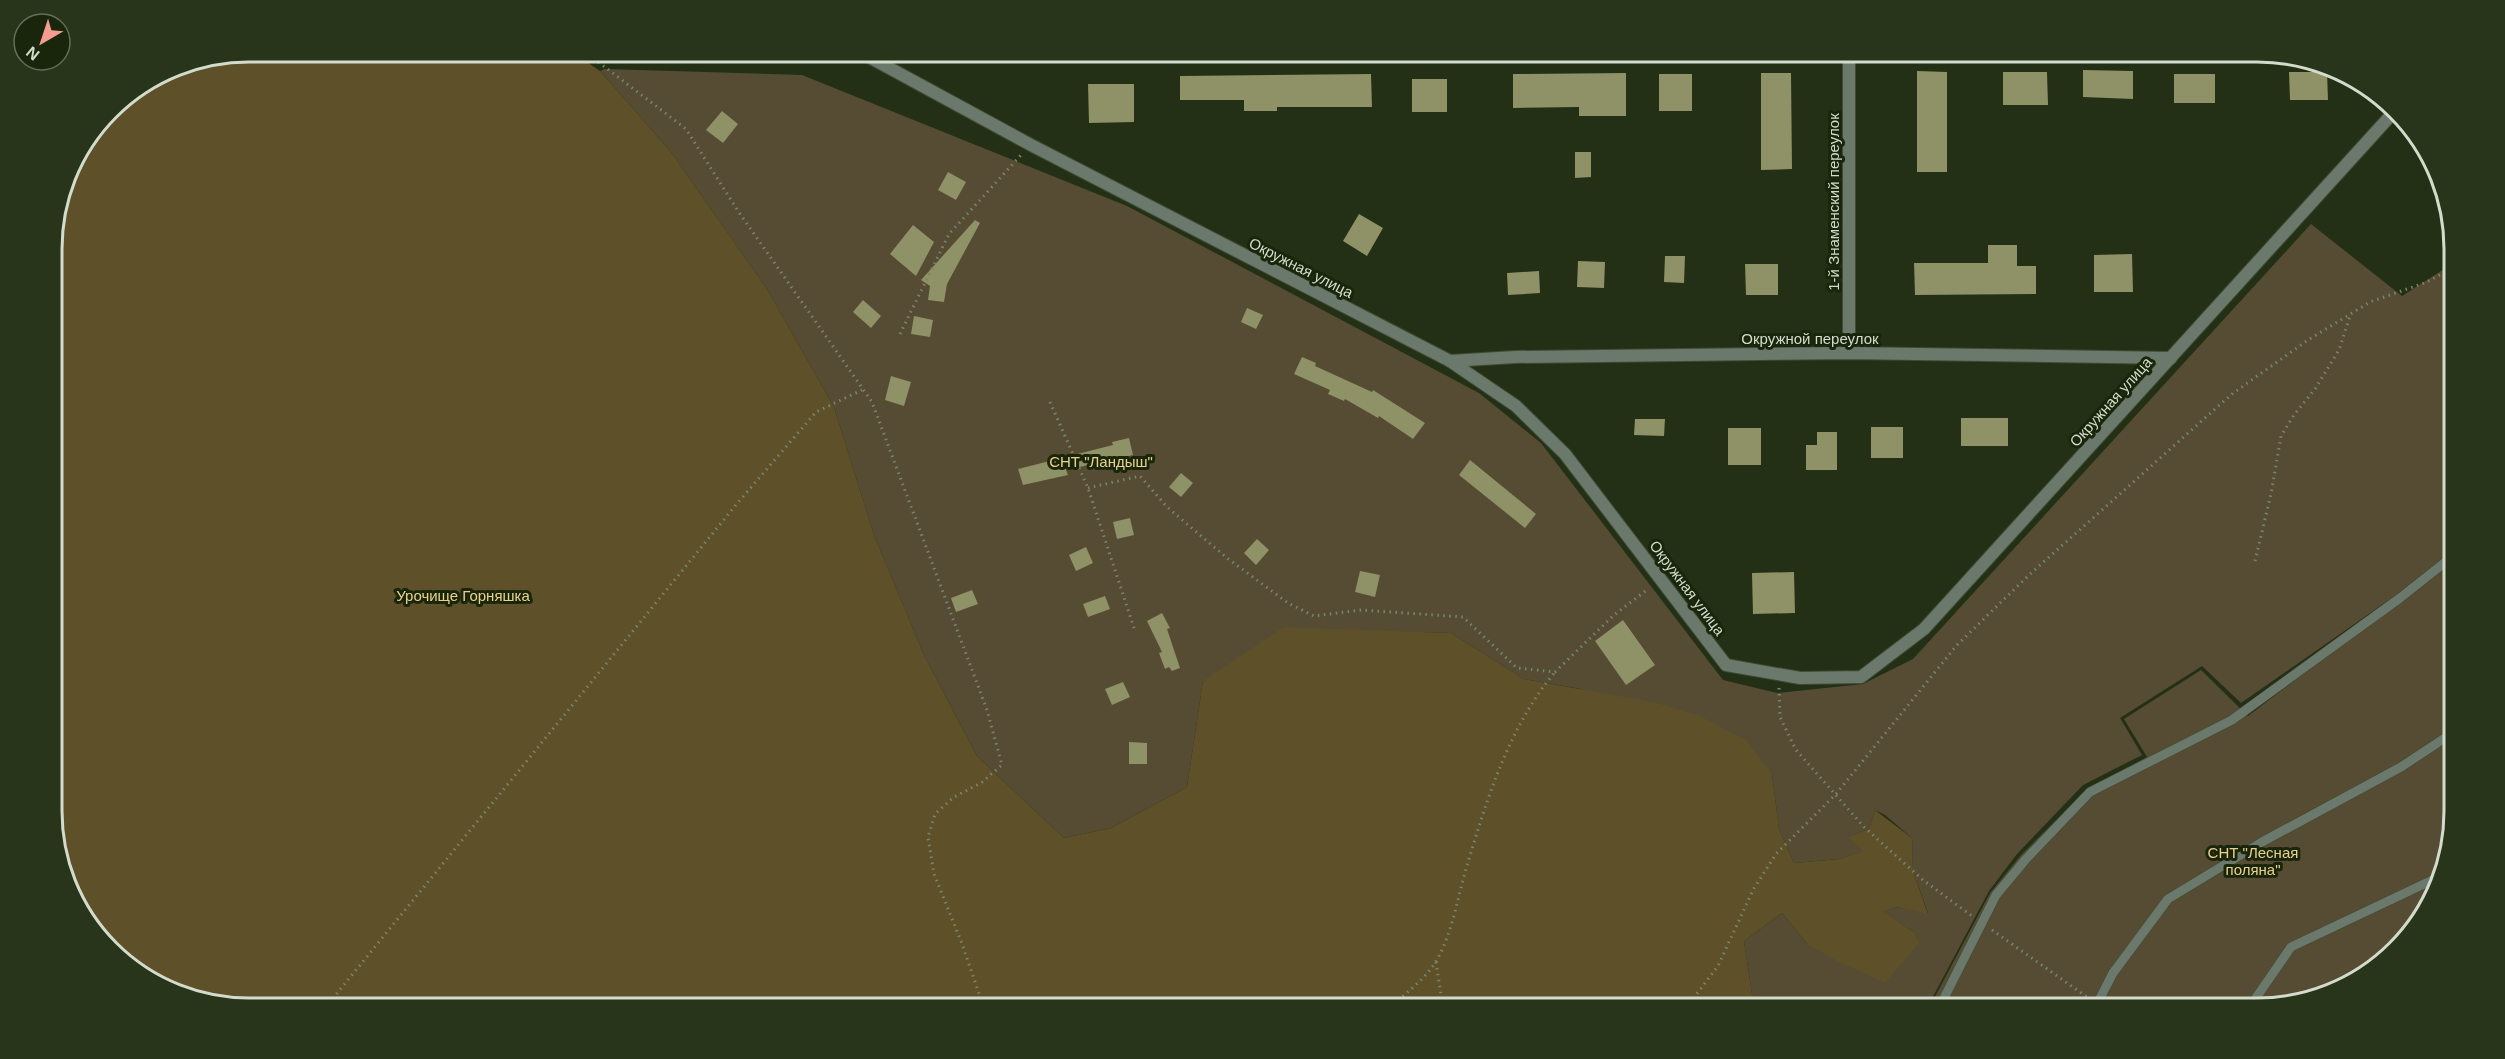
<svg xmlns="http://www.w3.org/2000/svg" width="2505" height="1059" font-family="Helvetica,sans-serif">
<style>
.green{fill:#554c33}
.forest{fill:#5e5028}
.building{fill:#8f9166}
.lines{fill:none;stroke-linecap:round;stroke-linejoin:round}
.lane-casing{stroke:#3f4c32;stroke-width:10}
.street-casing{stroke:#3f4c32;stroke-width:14}
.path{stroke:#7a856f;stroke-width:3;stroke-dasharray:1.5 4.5;stroke-linecap:butt}
.lane{stroke:#6a796c;stroke-width:9}
.street{stroke:#6a796c;stroke-width:12}
.labels{text-anchor:middle;stroke-width:6;stroke-linejoin:round;paint-order:stroke}
.street-label{font-size:15px;fill:#d3dccc;stroke:#1a260b}
.park-label{font-size:15px;fill:#ebd18e;stroke:#1a260b}
.rim{fill:none;stroke:#d3dccc;stroke-width:3}
</style>
<rect width="100%" height="100%" fill="#233015"/>
<g class="green">
<polygon points="605,69 802,75 1127,206 1479,393 1541,443 1723,680 1777,693 1863,684 1913,659 2311,224 2402,296 2452,264 2453,550 2396,595 2241,703 2202,666 2120,718 2142,755 2083,785 2017,854 1989,891 1927,1008 1812,1008 1805,996 1811,1008 1768,1008 1752,994 1744,941 1782,913 1808,945 1914,932 1882,912 1896,907 1928,913 1913,871 1912,838 1885,815 1875,810 1869,829 1849,837 1864,851 1839,859 1794,863 1779,829 1772,774 1581,689 1524,679 1451,633 1376,631 1203,681 1187,787 1111,828 1064,838 977,756 924,655 874,535 834,407 767,289 671,152 600,71"/>
<polygon points="2453,560 2454,811 2439,886 2376,967 2320,997 2269,1008 1929,1008 1990,893 2021,855 2088,788 2147,757 2124,719 2201,670 2248,716"/>
</g>
<polygon class="forest" points="249,51 571,51 600,71 671,152 767,289 834,407 874,535 924,655 977,756 1064,838 1111,828 1187,787 1203,681 1284,627 1451,633 1524,679 1653,702 1700,716 1746,740 1772,774 1779,829 1794,863 1839,859 1863,851 1848,837 1869,829 1875,810 1912,838 1913,871 1928,914 1896,907 1883,912 1914,932 1919,943 1885,983 1839,962 1808,945 1782,913 1744,941 1752,994 1768,1008 249,1008 173,993 92,931 53,836 51,235 72,161 118,100 173,66"/>
<g class="building">
<polygon points="2083,70 2133,71 2133,99 2083,97"/>
<polygon points="1917,71 1947,72 1947,172 1917,172"/>
<polygon points="2003,72 2047,72 2048,105 2003,105"/>
<polygon points="2289,72 2327,72 2328,100 2290,100"/>
<polygon points="1626,73 1626,116 1579,116 1579,107 1513,108 1513,74"/>
<polygon points="1761,73 1791,73 1792,169 1761,170"/>
<polygon points="1371,74 1372,107 1277,107 1277,111 1244,111 1244,100 1180,100 1180,76"/>
<rect x="1659" y="74" width="33" height="37"/>
<rect x="2174" y="74" width="41" height="29"/>
<rect x="1412" y="79" width="35" height="33"/>
<polygon points="1088,84 1134,84 1134,122 1089,123"/>
<polygon points="722,111 738,124 723,143 706,130"/>
<polygon points="1575,152 1591,152 1591,177 1575,178"/>
<polygon points="948,172 966,182 956,200 938,190"/>
<polygon points="1359,214 1383,228 1367,256 1343,241"/>
<polygon points="975,220 980,223 947,284 944,302 928,300 930,286 921,280"/>
<polygon points="913,225 934,242 916,276 890,254"/>
<polygon points="1988,245 2017,245 2017,266 2036,266 2036,294 1915,295 1914,263 1988,263"/>
<polygon points="2132,254 2133,292 2094,292 2094,255"/>
<polygon points="1665,256 1685,256 1684,283 1664,282"/>
<polygon points="1578,261 1605,262 1604,288 1577,287"/>
<polygon points="1745,264 1778,264 1778,295 1746,295"/>
<polygon points="1539,271 1540,293 1508,295 1507,273"/>
<polygon points="863,300 881,316 871,328 853,312"/>
<polygon points="1247,308 1263,315 1256,329 1241,322"/>
<polygon points="914,316 933,320 930,337 911,334"/>
<polygon points="1302,357 1316,363 1315,366 1372,392 1373,390 1425,423 1413,439 1379,416 1378,418 1345,399 1344,401 1328,394 1330,390 1294,374"/>
<polygon points="891,376 911,382 904,406 885,400"/>
<rect x="1961" y="418" width="47" height="28"/>
<polygon points="1635,419 1665,419 1664,436 1634,435"/>
<rect x="1871" y="427" width="32" height="31"/>
<rect x="1728" y="428" width="33" height="37"/>
<polygon points="1817,432 1837,432 1837,470 1806,470 1806,445 1817,445"/>
<polygon points="1129,438 1133,455 1066,470 1068,475 1023,485 1018,469 1113,445 1112,442"/>
<polygon points="1470,460 1536,514 1525,528 1459,475"/>
<polygon points="1181,473 1193,483 1181,497 1169,487"/>
<polygon points="1130,518 1134,535 1117,539 1113,522"/>
<polygon points="1257,539 1269,550 1256,565 1244,553"/>
<polygon points="1086,547 1093,563 1076,571 1069,555"/>
<polygon points="1360,571 1380,575 1375,597 1355,592"/>
<polygon points="1794,572 1795,613 1753,614 1752,573"/>
<polygon points="972,590 978,604 956,612 951,598"/>
<polygon points="1105,596 1110,609 1088,617 1083,604"/>
<polygon points="1162,613 1170,628 1167,629 1180,668 1172,671 1169,667 1165,669 1159,653 1162,652 1147,621"/>
<polygon points="1623,620 1655,665 1626,685 1595,641"/>
<polygon points="1123,682 1130,697 1112,705 1105,689"/>
<polygon points="1129,742 1147,743 1147,764 1129,764"/>
</g>
<g class="lines">
<g class="lane-casing">
<g id="lane">
<polyline points="1939,1008 1996,895 2026,859 2090,792 2232,720 2400,598 2453,556"/>
<polyline points="2095,1008 2113,973 2168,899 2262,842 2401,767 2454,732"/>
<polyline points="2249,1008 2291,947 2441,876"/>
</g>
</g>
<g class="street-casing">
<g id="street">
<polyline points="858,51 1031,145 1450,361 1516,406 1565,454 1726,665 1800,678 1861,677 1924,629 2393,113"/>
<polyline points="1849,353 1849,51"/>
<polyline points="1450,361 1515,357 1849,353 2171,358"/>
</g>
</g>
<g class="path">
<polyline points="584,51 686,129 738,211 872,402 987,710 1002,765 981,783 954,797 935,814 928,837 934,874 961,941 984,1008"/>
<polyline points="900,334 949,234 1021,155"/>
<polyline points="1050,402 1088,488 1135,631"/>
<polyline points="1088,488 1140,476 1167,507 1227,558 1288,603 1314,616 1361,610 1463,617 1517,668 1555,672 1614,615 1648,589"/>
<polyline points="2255,561 2271,494 2281,436 2294,415 2315,389 2339,350 2350,316"/>
<polyline points="1779,688 1780,717 1796,750 1864,827 1923,880 1972,916"/>
<polyline points="1992,930 2087,997"/>
<polyline points="1436,962 1443,1008"/>
<polyline points="325,1008 735,506 816,412 862,390"/>
<path d="M 1389,1008 C 1405,994 1423,981 1435,963 C 1450,940 1457,902 1464,876 C 1485,805 1507,729 1555,672"/>
<polyline points="1686,1008 1718,966 1753,890 1776,854 1836,794 1957,645 2029,575 2232,394 2308,340 2370,302 2427,282 2452,268"/>
</g>
<use href="#lane" class="lane"/>
<use href="#street" class="street"/>
</g>
<g class="labels">
<g class="street-label">
<text transform="translate(1834 202) rotate(-90)" y="5">1-й Знаменский переулок</text>
<text transform="translate(1301 268) rotate(27)" y="5">Окружная улица</text>
<text x="1810" y="344">Окружной переулок</text>
<text transform="translate(2111 402) rotate(-48)" y="5">Окружная улица</text>
<text transform="translate(1687 588) rotate(53)" y="5">Окружная улица</text>
</g>
<g class="park-label">
<text x="1101" y="467">СНТ "Ландыш"</text>
<text x="463" y="601">Урочище Горняшка</text>
<text x="2253" y="858">СНТ "Лесная<tspan x="2253" dy="17">поляна"</tspan></text>
</g>
</g>
<path d="M0 0H2505V1059H0ZM249 62H2257A187 187 0 0 1 2444 249V811A187 187 0 0 1 2257 998H249A187 187 0 0 1 62 811V249A187 187 0 0 1 249 62Z" fill="#29351a" fill-rule="evenodd"/>
<path class="rim" d="M249 62H2257A187 187 0 0 1 2444 249V811A187 187 0 0 1 2257 998H249A187 187 0 0 1 62 811V249A187 187 0 0 1 249 62Z"/>
<g transform="translate(42 42) rotate(219)"><circle r="28" fill="#1a260b" stroke="#646f58" stroke-width="1.5"/>
<path d="M0-4.5L10 22L0 15L-10 22Z" fill="#f59c90"/>
<text y="-9" font-size="16" font-weight="bold" text-anchor="middle" fill="#d3dccc">N</text>
</g>
</svg>
